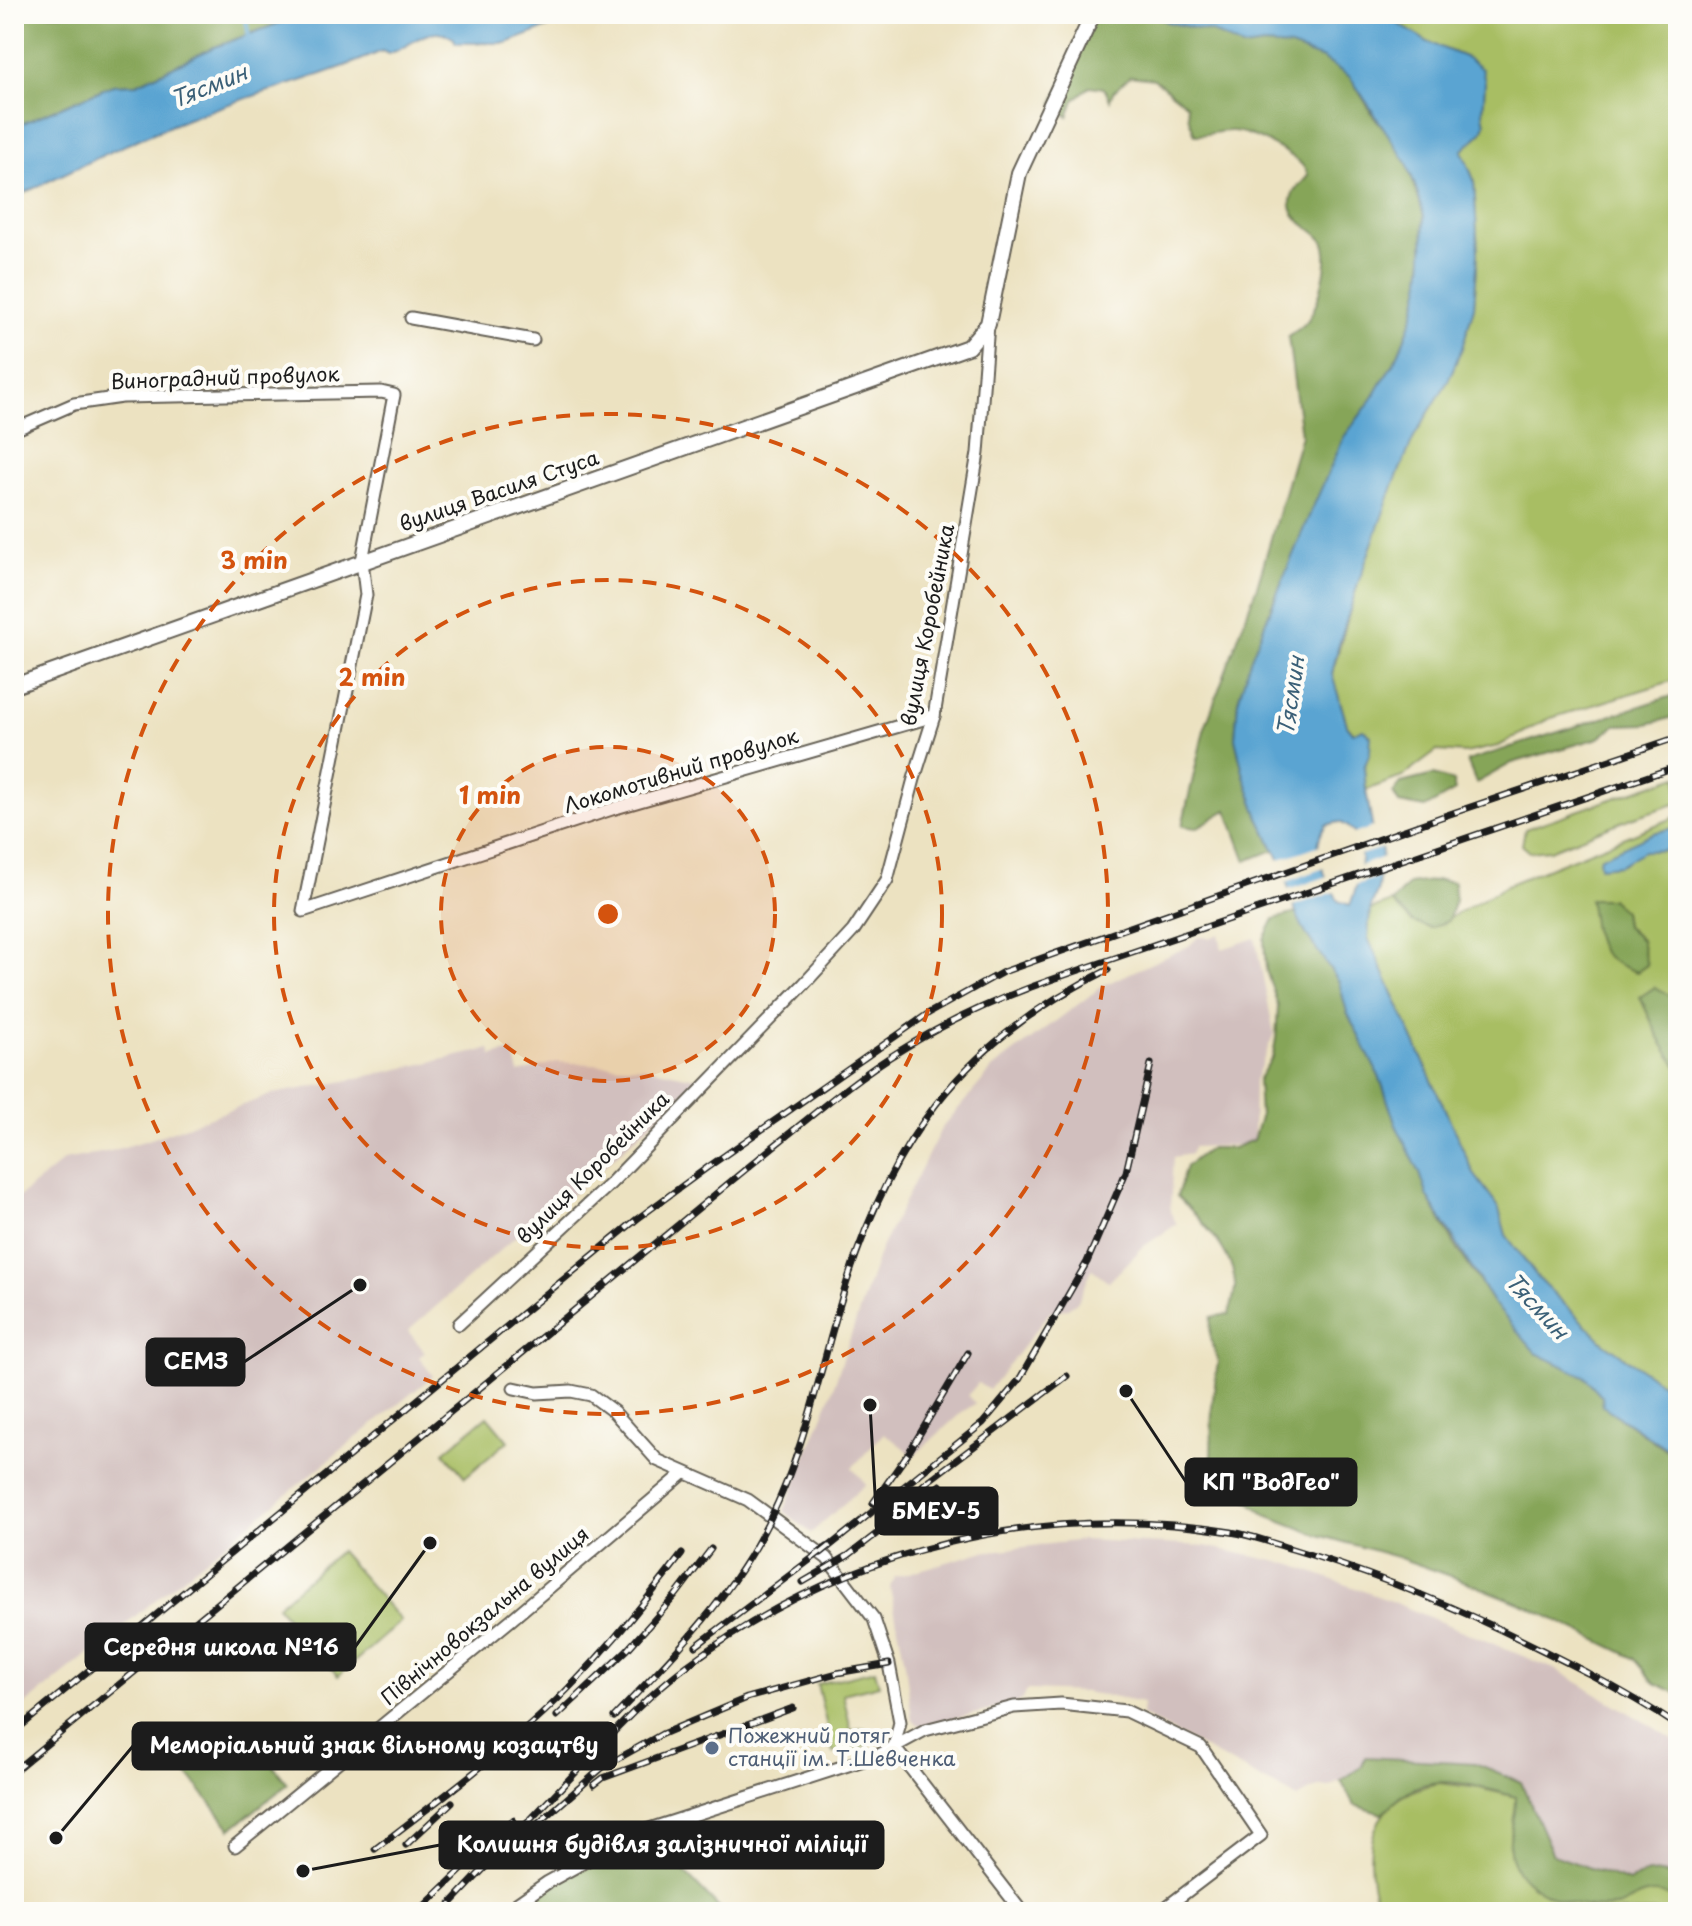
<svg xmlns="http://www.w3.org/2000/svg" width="1692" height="1926" font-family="'Playpen Sans',sans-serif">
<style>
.industrial{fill:#d1bfbe}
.green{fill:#a8be63;stroke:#626d40;stroke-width:2;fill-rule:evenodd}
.forest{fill:#86a559;stroke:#51603a;stroke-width:2}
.water{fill:#5aa4d2;stroke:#3b6077;stroke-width:2;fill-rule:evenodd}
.pier{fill:#ece2c1}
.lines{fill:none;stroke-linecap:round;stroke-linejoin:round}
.stream{stroke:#5aa4d2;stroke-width:4}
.minor-casing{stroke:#656156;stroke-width:15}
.tertiary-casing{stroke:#656156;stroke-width:18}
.minor{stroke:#fff;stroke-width:11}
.tertiary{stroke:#fff;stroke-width:14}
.rail-casing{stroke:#1c1c1c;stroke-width:7}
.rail{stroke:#fdfcf7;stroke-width:4;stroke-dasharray:12;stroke-linecap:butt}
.ring{fill:none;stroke:#d4530e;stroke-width:4;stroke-dasharray:14 10}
.service-dot{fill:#5c6f8a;stroke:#fdfcf7;stroke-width:3}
.labels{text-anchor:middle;stroke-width:8;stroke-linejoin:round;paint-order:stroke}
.street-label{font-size:20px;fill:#1c1c1c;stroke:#fdfcf7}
.service-label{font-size:20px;fill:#4e5e75;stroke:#fdfcf7;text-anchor:start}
.water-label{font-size:22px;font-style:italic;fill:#3b6077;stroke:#fdfcf7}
.centre{fill:#d4530e;stroke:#fdfcf7;stroke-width:4}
.ring-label{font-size:24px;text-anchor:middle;font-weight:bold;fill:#d4530e;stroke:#fdfcf7;stroke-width:8;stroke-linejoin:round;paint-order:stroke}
.leader{fill:none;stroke:#1c1c1c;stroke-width:3}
.callout-dot{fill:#1c1c1c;stroke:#fdfcf7;stroke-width:3}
.callout{fill:#1c1c1c;stroke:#1c1c1c;stroke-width:3}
.callout-label{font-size:22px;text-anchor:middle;font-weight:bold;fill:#fff}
</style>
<rect width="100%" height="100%" fill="#fdfcf7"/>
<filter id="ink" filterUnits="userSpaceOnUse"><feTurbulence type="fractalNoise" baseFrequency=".0125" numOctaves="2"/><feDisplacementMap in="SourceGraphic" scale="16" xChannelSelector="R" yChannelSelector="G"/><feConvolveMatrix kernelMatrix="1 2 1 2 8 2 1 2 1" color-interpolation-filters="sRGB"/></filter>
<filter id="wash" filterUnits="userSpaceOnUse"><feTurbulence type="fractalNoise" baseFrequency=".006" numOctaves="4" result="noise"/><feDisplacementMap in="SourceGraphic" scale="32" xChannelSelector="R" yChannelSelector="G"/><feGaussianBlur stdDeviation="1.8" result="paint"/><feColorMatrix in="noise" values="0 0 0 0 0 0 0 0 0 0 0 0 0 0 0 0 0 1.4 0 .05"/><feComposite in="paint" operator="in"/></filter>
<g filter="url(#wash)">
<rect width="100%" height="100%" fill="#ece2c1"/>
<g class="industrial">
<polygon points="1219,934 1222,949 1255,938 1274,1033 1254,1083 1253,1144 1194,1147 1191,1154 1173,1157 1170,1212 1177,1224 1144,1246 1109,1282 1092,1269 1078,1301 1066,1309 1051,1311 989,1390 978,1383 968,1395 975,1404 962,1412 914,1456 884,1433 852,1468 866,1484 811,1533 784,1511 830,1397 880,1250 941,1129 993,1068 1104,985 1189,946 1198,937 1211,938"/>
<polygon points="490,1049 492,1056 513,1051 519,1073 556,1062 644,1067 700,1079 580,1188 544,1216 542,1214 532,1222 408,1331 425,1352 419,1357 433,1376 14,1714 14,1201 64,1160 111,1151 154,1138 273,1094 345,1081"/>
<polygon points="1084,1540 1205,1546 1293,1565 1388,1600 1559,1671 1678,1742 1678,1877 1648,1872 1629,1882 1552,1855 1521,1782 1362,1766 1331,1787 1318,1787 1297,1798 1142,1715 1143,1703 1085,1692 1027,1690 1023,1699 1014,1705 920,1726 912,1720 905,1663 890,1587 895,1577 982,1552"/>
</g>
<g class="green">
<polygon points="1382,14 1678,14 1678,679 1548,719 1499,746 1465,753 1437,751 1402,777 1366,790 1364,768 1370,752 1347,725 1332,674 1358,583 1394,483 1415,435 1448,381 1462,348 1474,307 1478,253 1474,180 1462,151 1482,132 1485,124 1483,114 1485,82 1467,58 1428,42"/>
<polygon points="1678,776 1678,803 1631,818 1550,850 1530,852 1522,845 1525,829"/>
<path d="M 1678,816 L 1678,827 L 1653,833 L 1600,867 L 1620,865 L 1643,851 L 1678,850 L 1678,1395 L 1603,1342 L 1539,1279 L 1506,1235 L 1498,1206 L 1474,1174 L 1368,938 L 1370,910 L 1392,902 L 1412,922 L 1431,928 L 1514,882 ZM 1589,899 L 1611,899 L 1623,911 L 1625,925 L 1641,940 Z"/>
<polygon points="487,1416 508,1441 465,1477 444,1452"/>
<polygon points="340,1551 401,1621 338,1676 277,1606"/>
<polygon points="875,1670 879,1685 843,1694 851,1730 865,1728 869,1745 833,1753 817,1684"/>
<path d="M 1439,1783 L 1479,1788 L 1517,1797 L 1516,1817 L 1510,1834 L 1586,1908 L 1618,1907 L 1642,1894 L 1660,1892 L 1678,1899 L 1678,1912 L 1379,1912 C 1360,1850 1368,1797 1439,1783 Z"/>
</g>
<g class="forest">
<polygon points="14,14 304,14 212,48 137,84 113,85 14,127"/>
<path d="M 1093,14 L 1151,14 L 1167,22 L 1212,32 L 1243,48 L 1264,45 L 1291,47 L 1323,59 L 1350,77 L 1375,118 L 1391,136 L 1407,163 L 1424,216 L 1423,258 L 1420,289 L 1413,318 L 1398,355 L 1373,398 L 1344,437 L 1271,607 L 1238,700 L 1235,738 L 1244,776 L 1260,820 L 1274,850 L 1246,861 L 1227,810 L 1196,828 L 1182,826 L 1204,730 L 1258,583 L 1301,435 L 1288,337 C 1294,332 1302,328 1307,321 C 1319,306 1334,253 1321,238 C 1312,228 1293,221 1291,206 C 1289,191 1301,186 1308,175 C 1303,156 1252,133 1233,131 C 1220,130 1208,135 1195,135 L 1189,119 L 1187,105 L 1154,79 L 1130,76 L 1113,92 L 1110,100 L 1104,88 L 1090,86 L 1074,100 L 1068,117 L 1053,103 Z"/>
<polygon points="1678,694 1678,716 1648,724 1616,725 1599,738 1512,763 1476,783 1467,761"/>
<polygon points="1433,775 1453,781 1455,791 1425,808 1399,803 1393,793 1401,783"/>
<polygon points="1439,880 1454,882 1455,900 1448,921 1431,928 1412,922 1392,902 1409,884"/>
<path d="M 1589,899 L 1611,899 L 1623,911 L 1625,926 L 1641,940 L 1647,965 L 1637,972 C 1591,957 1597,941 1589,899 Z"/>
<path d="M 1296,913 L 1305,932 L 1339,982 L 1347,1012 L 1380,1078 L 1396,1125 L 1420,1173 L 1428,1197 L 1455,1245 L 1494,1304 L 1536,1353 L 1584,1376 L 1602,1396 L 1603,1406 L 1678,1458 L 1678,1694 L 1655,1683 L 1634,1658 L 1529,1607 L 1459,1579 L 1397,1557 L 1315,1534 L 1266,1515 L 1211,1471 L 1212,1406 L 1218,1361 L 1210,1338 L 1211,1317 L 1229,1314 C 1231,1306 1234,1297 1235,1288 C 1237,1255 1199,1218 1177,1196 L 1186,1166 L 1210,1148 L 1233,1148 L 1253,1140 L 1260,1117 L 1258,1080 L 1273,1056 L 1276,1038 L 1278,1006 L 1266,970 L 1264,939 L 1274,919 Z"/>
<polygon points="1655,987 1678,1000 1678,1068 1660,1040 1640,997"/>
<polygon points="250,1737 288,1784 231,1829 181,1765 191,1757 195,1761 204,1754 200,1749 213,1739"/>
<path d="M 1365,1757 L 1475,1763 L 1521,1782 L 1553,1855 L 1629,1882 L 1648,1872 L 1678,1877 L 1678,1899 C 1660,1892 1649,1890 1632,1900 C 1626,1903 1621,1906 1615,1907 C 1581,1912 1522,1894 1511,1857 C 1506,1837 1517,1816 1516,1797 C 1487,1789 1447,1775 1417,1787 C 1404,1792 1393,1804 1382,1814 L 1354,1805 L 1341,1781 L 1362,1766 Z"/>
<polygon points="645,1831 723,1912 505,1912"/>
</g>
<g class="water">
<path d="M 304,14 L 727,14 L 641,19 L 623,23 L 568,20 L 507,43 L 456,43 L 453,37 C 424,24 415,46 388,54 L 382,51 C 326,76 267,90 209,111 C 142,135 78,167 14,198 L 14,127 L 113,85 L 137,84 L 212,48 Z"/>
<path d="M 1151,14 L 1382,14 L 1428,42 L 1467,58 L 1482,69 L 1485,82 L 1483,114 L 1485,124 L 1482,132 L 1462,151 L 1474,180 L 1478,253 L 1474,307 L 1462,348 L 1448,381 L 1415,435 L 1394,483 L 1358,583 L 1338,648 L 1332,674 L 1347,725 L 1353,733 L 1363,729 L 1371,736 L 1370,752 L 1364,768 L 1366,790 L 1373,831 L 1382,851 L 1378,889 L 1370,910 L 1368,938 L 1474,1174 L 1498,1206 L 1506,1235 L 1539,1279 L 1603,1342 L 1678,1395 L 1678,1456 L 1603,1406 L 1602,1396 L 1584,1376 L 1536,1353 L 1494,1304 L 1428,1197 L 1420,1173 L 1396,1125 L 1380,1078 L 1347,1012 L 1339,982 L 1305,932 L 1296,913 L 1281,863 L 1260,820 L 1244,776 L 1235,738 L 1238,701 L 1250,660 L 1306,523 L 1344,437 L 1373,398 L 1398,355 L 1413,318 L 1420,289 L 1423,258 L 1424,216 L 1417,191 L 1407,163 L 1350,77 L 1323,59 L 1291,47 L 1264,45 L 1243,48 L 1212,32 L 1167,22 ZM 1339,822 C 1373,834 1360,880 1350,905 L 1338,901 C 1326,873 1307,853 1326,825 Z"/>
<polygon points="1678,827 1678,850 1644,851 1620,865 1600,867 1599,858 1653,833"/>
</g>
<g class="pier">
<polygon points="1376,826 1385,847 1357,856 1351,835"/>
<polygon points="1320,845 1327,867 1283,883 1275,861"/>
<polygon points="1386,856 1384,875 1353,886 1356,867"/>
<polygon points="1331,875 1338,891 1290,907 1285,891"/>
</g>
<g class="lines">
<polyline class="stream" points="245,14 249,37"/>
</g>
</g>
<g filter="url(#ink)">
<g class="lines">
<g class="minor-casing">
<g id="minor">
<polyline points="411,318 533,340"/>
<polyline points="14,430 74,404 122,397 381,392 394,395 362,561 366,595 303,911 612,809 934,716"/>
<polyline points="459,1324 611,1183 804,984 853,931 887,880 914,779 934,716 978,453 988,324"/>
<polyline points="514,1388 537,1393 571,1391 591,1395 614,1412 657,1460 748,1500 827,1558 874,1619 889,1664 900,1722 894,1747 1022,1912"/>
<polyline points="235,1846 512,1619 684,1473"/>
<polyline points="505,1912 548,1882 637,1833 879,1755 925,1730 1014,1707 1061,1704 1126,1711 1201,1747 1261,1835 1160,1912"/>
</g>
</g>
<g class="tertiary-casing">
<polyline id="tertiary" points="14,686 968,347 988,324 1019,173 1093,14"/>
</g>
<use href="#minor" class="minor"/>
<use href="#tertiary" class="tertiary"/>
<g class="rail-casing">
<g id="rail">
<polyline points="923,1485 1067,1376"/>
<polyline points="873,1503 909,1452 968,1353"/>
<polyline points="821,1553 983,1423 1019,1380 1087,1262 1126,1172 1151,1064"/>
<polyline points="803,1582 849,1555 940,1485"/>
<polyline points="696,1646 827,1547"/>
<polyline points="557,1716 627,1650 676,1595 711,1549"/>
<path d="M 614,1717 C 673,1656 732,1597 770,1519 C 804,1451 819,1374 841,1301 C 887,1146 960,1041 1108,970"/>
<polyline points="14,1732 637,1219 708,1167 929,1013 1003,972 1444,816 1678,737"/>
<path d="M 14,1771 L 774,1146 C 803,1123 831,1099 861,1077 C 921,1033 989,1001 1059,977 L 1678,766"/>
<polyline points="594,1785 603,1778 793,1708"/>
<polyline points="539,1823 603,1767 662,1734 747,1698 837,1673 889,1664"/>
<polyline points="406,1845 452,1802"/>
<path d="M 375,1849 C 431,1806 489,1763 541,1715 C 593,1667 639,1610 682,1554"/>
<polyline points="418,1912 513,1820"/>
<path d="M 443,1912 C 487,1865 531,1819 575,1773 C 610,1736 646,1696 688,1665 C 844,1549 1038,1501 1231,1532 C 1251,1535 1272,1543 1292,1549 C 1362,1570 1431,1597 1497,1628 C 1559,1658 1621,1688 1678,1726"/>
</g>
</g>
<use href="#rail" class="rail"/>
</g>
</g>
<circle cx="608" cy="914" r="167" fill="#d4530e" fill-opacity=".12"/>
<g class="ring">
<circle cx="608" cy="914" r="167"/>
<circle cx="608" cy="914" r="334"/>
<circle cx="608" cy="914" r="500"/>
</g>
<circle class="service-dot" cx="712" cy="1748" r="8"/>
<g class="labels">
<g class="street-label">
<text transform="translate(225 378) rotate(-2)" y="7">Виноградний провулок</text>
<text transform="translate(499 491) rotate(-19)" y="7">вулиця Василя Стуса</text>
<text transform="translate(928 625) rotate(-79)" y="7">вулиця Коробейника</text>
<text transform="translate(681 771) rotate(-17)" y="7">Локомотивний провулок</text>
<text transform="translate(593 1168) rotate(-45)" y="7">вулиця Коробейника</text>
<text transform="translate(485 1616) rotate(-40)" y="7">Північновокзальна вулиця</text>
</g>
<g class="service-label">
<text x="728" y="1743">Пожежний потяг<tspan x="728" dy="23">станції ім. Т.Шевченка</tspan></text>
</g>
<g class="water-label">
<text transform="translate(209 86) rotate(-22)" y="8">Тясмин</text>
<text transform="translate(1291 696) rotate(-82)" y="8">Тясмин</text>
<text transform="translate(1537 1306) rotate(47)" y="8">Тясмин</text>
</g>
</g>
<circle cx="608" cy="914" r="12" class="centre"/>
<g class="ring-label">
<text x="254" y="569">3 min</text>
<text x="372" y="686">2 min</text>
<text x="490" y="804">1 min</text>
</g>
<path class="leader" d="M360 1285L244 1362M1126 1391L1186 1482M870 1405L876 1511M430 1543L355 1647M56 1838L133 1746M303 1871L440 1845"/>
<g class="callout-dot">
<circle cx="360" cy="1285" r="8"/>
<circle cx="1126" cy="1391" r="8"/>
<circle cx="870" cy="1405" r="8"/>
<circle cx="430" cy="1543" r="8"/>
<circle cx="56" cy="1838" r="8"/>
<circle cx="303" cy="1871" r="8"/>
</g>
<g class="callout">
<rect x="147" y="1339" width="97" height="46" rx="8"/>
<rect x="1186" y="1459" width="170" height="46" rx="8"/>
<rect x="876" y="1488" width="121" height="46" rx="8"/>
<rect x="86" y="1624" width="269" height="46" rx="8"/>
<rect x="133" y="1723" width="483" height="46" rx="8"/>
<rect x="440" y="1822" width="443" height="46" rx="8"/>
</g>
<g class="callout-label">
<text x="196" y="1369">СЕМЗ</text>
<text x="1271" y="1490">КП "ВодГео"</text>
<text x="936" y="1519">БМЕУ-5</text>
<text x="221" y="1655">Середня школа №16</text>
<text x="374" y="1753">Меморіальний знак вільному козацтву</text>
<text x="662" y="1852">Колишня будівля залізничної міліції</text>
</g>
<rect width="1692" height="1926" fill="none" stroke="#fdfcf7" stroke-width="48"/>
</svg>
